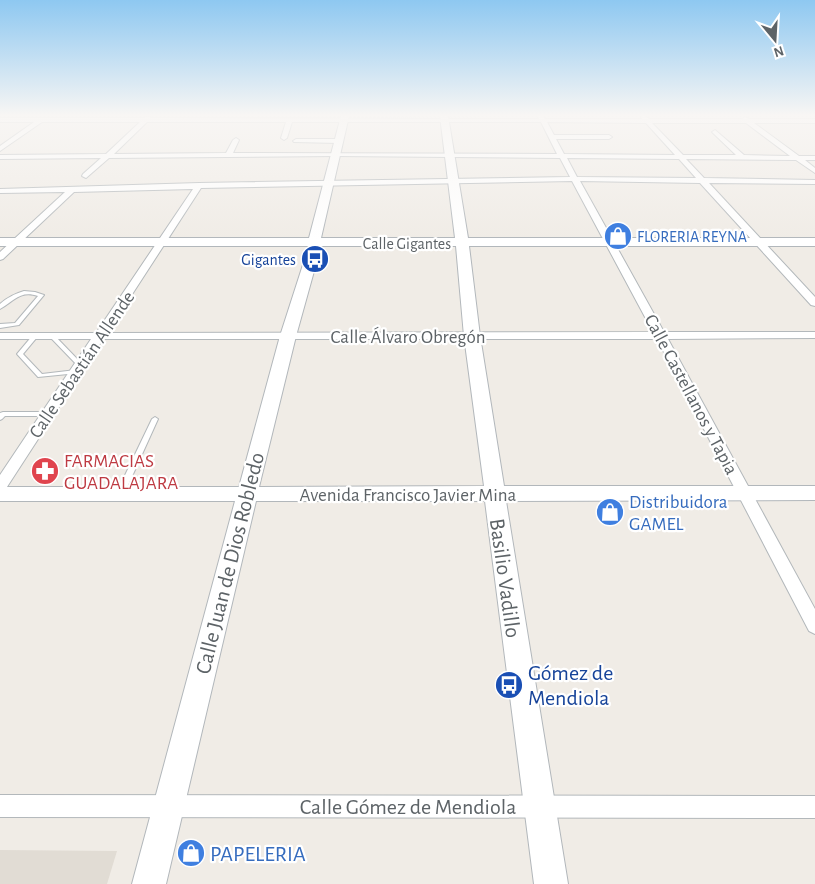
<svg xmlns="http://www.w3.org/2000/svg" width="815" height="884" viewBox="0 0 815 884" font-family="'Alegreya Sans',sans-serif">
	<style>
		.education { fill: #e1dcd4 }
		.lines { fill: none; stroke-linecap: round; stroke-linejoin: round }
		.lane-casing { stroke: #b3b8bb; stroke-width: 2 }
		.street-casing { stroke: #b3b8bb; stroke-width: 2 }
		.secondary-casing { stroke: #b2b7bb; stroke-width: 2 }
		.lane { fill: #fff; fill-rule: evenodd }
		.street { fill: #fff; fill-rule: evenodd }
		.secondary { fill: #fff; fill-rule: evenodd }
		.labels { text-anchor: middle; stroke-width: 4.5; stroke-linejoin: round; paint-order: stroke }
		.far-shop-label { font-size: 16px; fill: #366cbe; stroke: #fff; text-anchor: start }
		.far-street-label { font-size: 16px; fill: #5d6367; stroke: #fff }
		.far-transit-label { font-size: 16px; fill: #164399; stroke: #fff; text-anchor: end }
		.street-label { font-size: 19px; fill: #5d6367; stroke: #fff }
		.health-label { font-size: 19px; fill: #be3a42; stroke: #fff; text-anchor: start }
		.shop-label { font-size: 19px; fill: #366cbe; stroke: #fff; text-anchor: start }
		.near-street-label { font-size: 22px; fill: #5d6367; stroke: #fff }
		.near-transit-label { font-size: 22px; fill: #164399; stroke: #fff; text-anchor: start }
		.near-shop-label { font-size: 22px; fill: #366cbe; stroke: #fff; text-anchor: start }
	</style>
	<rect width="100%" height="100%" fill="#f0ece6"/>
	<path class="education" d="M 0,850 L 117,851 L 107,884 L 0,884 Z"/>
	<g class="lines">
		<defs>
			<path id="lane" d="M 24,291 L 35,292 L 44,295 L 19,325 L 0,328 L 0,324 L 15,323 L 38,296 C 20,290 14,301 0,309 L 0,304 C 7,298 14,294 24,291 Z
				M 35,334 L 38,336 L 23,354 L 42,374 L 76,370 L 79,372 L 78,373 L 38,377 L 17,354 L 33,335 Z
				M 52,334 L 54,335 L 82,364 L 83,365 L 82,366 L 78,366 L 50,337 L 49,336 Z
				M 3,412 L 48,412 L 51,414 L 48,416 L 5,416 L 2,419 L 0,420 L 0,413 Z
				M 155,417 L 158,419 L 124,494 L 123,496 L 117,496 L 116,494 L 152,419 Z"/>
			<path id="street" d="M 148,116 L 151,118 L 539,119 L 537,116 L 543,116 L 545,119 L 642,119 L 640,116 L 646,116 L 649,119 L 742,119 L 745,117 L 749,119 L 815,119 L 815,123 L 754,123 L 799,156 L 815,156 L 815,160 L 805,160 L 815,168 L 815,173 L 796,160 L 686,159 L 704,178 L 815,180 L 815,184 L 709,183 L 815,297 L 815,306 L 811,305 L 700,183 L 580,181 L 664,332 L 815,332 L 815,338 L 668,339 L 815,609 L 815,634 L 809,631 L 657,339 L 103,339 L 5,490 L 0,491 L 0,475 L 91,339 L 0,339 L 0,333 L 96,333 L 193,189 L 74,192 L 3,259 L 0,260 L 0,252 L 65,192 L 0,193 L 0,189 L 199,183 L 570,177 L 560,158 L 336,156 L 109,158 L 86,178 L 82,176 L 83,174 L 101,158 L 0,159 L 0,155 L 106,154 L 140,122 L 42,122 L 0,151 L 0,146 L 34,122 L 0,122 L 0,118 L 144,118 ZM 147,122 L 286,122 L 281,138 L 284,140 L 287,138 L 292,122 L 541,122 L 557,154 L 233,153 L 239,140 L 236,138 L 233,140 L 226,153 L 114,154 ZM 547,122 L 646,123 L 675,155 L 564,154 L 556,139 L 609,139 L 612,137 L 609,135 L 554,135 ZM 652,123 L 746,123 L 790,156 L 744,155 L 715,130 L 712,132 L 713,133 L 736,155 L 683,155 ZM 567,158 L 679,159 L 696,178 L 577,177 ZM 572,181 L 653,332 L 107,333 L 201,188 Z
				M 296,139 L 339,139 L 342,141 L 339,143 L 294,142 L 293,141 Z
				M 0,795 L 815,796 L 815,818 L 0,817 Z"/>
			<path id="secondary" d="M 341,116 L 349,116 L 321,238 L 455,238 L 440,116 L 448,116 L 468,238 L 815,238 L 815,246 L 469,246 L 480,336 L 504,486 L 815,486 L 815,500 L 506,501 L 568,884 L 534,884 L 485,501 L 256,501 L 166,884 L 132,884 L 235,501 L 0,501 L 0,487 L 239,487 L 280,336 L 309,246 L 0,246 L 0,238 L 309,238 ZM 321,246 L 456,246 L 464,336 L 484,486 L 259,487 L 296,336 Z"/>
		</defs>
		<use href="#lane" class="lane-casing"/>
		<use href="#street" class="street-casing"/>
		<use href="#secondary" class="secondary-casing"/>
		<use href="#lane" class="lane"/>
		<use href="#street" class="street"/>
		<use href="#secondary" class="secondary"/>
	</g>
	<linearGradient id="sky" x2="0" y2="1"><stop stop-color="#8ec8f1"/><stop offset="0.48" stop-color="#f8f6f4"/><stop offset="1" stop-color="#f8f6f4" stop-opacity="0"/></linearGradient>
	<rect width="815" height="240" fill="url(#sky)"/>
	<defs>
		<symbol id="shop-disc" viewBox="-11 -11 22 22"><circle r="9.5" fill="#3f7fe0" stroke="#fff"/><path d="M-5-2.5h2.3a2.7 3.5 0 0 1 5.4 0H5L5.5 6h-11ZM-1.5-2.5h3a1.5 2.3 0 0 0-3 0Z" fill="#fff"/></symbol>
		<symbol id="bus-disc" viewBox="-11 -11 22 22"><circle r="9.5" fill="#1a4fb4" stroke="#fff"/><path d="M-5-6H5V4H4V6H2V4H-2V6H-4V4H-5ZM-3.5-4V0h7V-4ZM-3.5 1.2v1.5H-2V1.2ZM2 1.2v1.5H3.5V1.2Z" fill="#fff"/></symbol>
		<symbol id="pharmacy-disc" viewBox="-11 -11 22 22"><circle r="9.5" fill="#e0444e" stroke="#fff"/><path d="M-2-6h4v4h4v4h-4v4h-4v-4h-4v-4h4Z" fill="#fff"/></symbol>
	</defs>
	<g fill-rule="evenodd">
		<use href="#shop-disc" x="602" y="220" width="32" height="32"/>
		<use href="#bus-disc" x="299" y="243" width="32" height="32"/>
		<use href="#pharmacy-disc" x="29" y="455" width="32" height="32"/>
		<use href="#shop-disc" x="594" y="496" width="32" height="32"/>
		<use href="#bus-disc" x="493" y="669" width="32" height="32"/>
		<use href="#shop-disc" x="175" y="837" width="32" height="32"/>
	</g>
	<g class="labels">
		<g class="far-shop-label">
			<text x="637" y="242">FLORERIA REYNA</text>
		</g>
		<g class="far-street-label">
			<text x="407" y="249">Calle Gigantes</text>
		</g>
		<g class="far-transit-label">
			<text x="296" y="265">Gigantes</text>
		</g>
		<g class="street-label">
			<text x="408" y="343">Calle Álvaro Obregón</text>
			<text transform="translate(81 364) rotate(-56)" y="7">Calle Sebastián Allende</text>
			<text transform="translate(692 394) rotate(62)" y="7">Calle Castellanos y Tapia</text>
			<text x="408" y="501">Avenida Francisco Javier Mina</text>
		</g>
		<g class="health-label">
			<text x="64" y="467">FARMACIAS<tspan x="64" dy="22">GUADALAJARA</tspan></text>
		</g>
		<g class="shop-label">
			<text x="629" y="508">Distribuidora<tspan x="629" dy="22">GAMEL</tspan></text>
		</g>
		<g class="near-street-label">
			<text transform="translate(229 563) rotate(-76)" y="8">Calle Juan de Dios Robledo</text>
			<text transform="translate(506 578) rotate(82)" y="8">Basilio Vadillo</text>
			<text x="408" y="814">Calle Gómez de Mendiola</text>
		</g>
		<g class="near-transit-label">
			<text x="528" y="680">Gómez de<tspan x="528" dy="25">Mendiola</tspan></text>
		</g>
		<g class="near-shop-label">
			<text x="210" y="861">PAPELERIA</text>
		</g>
	</g>
	<g transform="translate(775 40) rotate(162)" stroke="#ffffff" stroke-width="4" paint-order="stroke">
	<path d="M0-4L9 19L0 12L-9 19Z" fill="#5d6367"/>
	<text y="-8" font-size="14" font-weight="bold" text-anchor="middle" fill="#5d6367">N</text>
	</g>
</svg>
